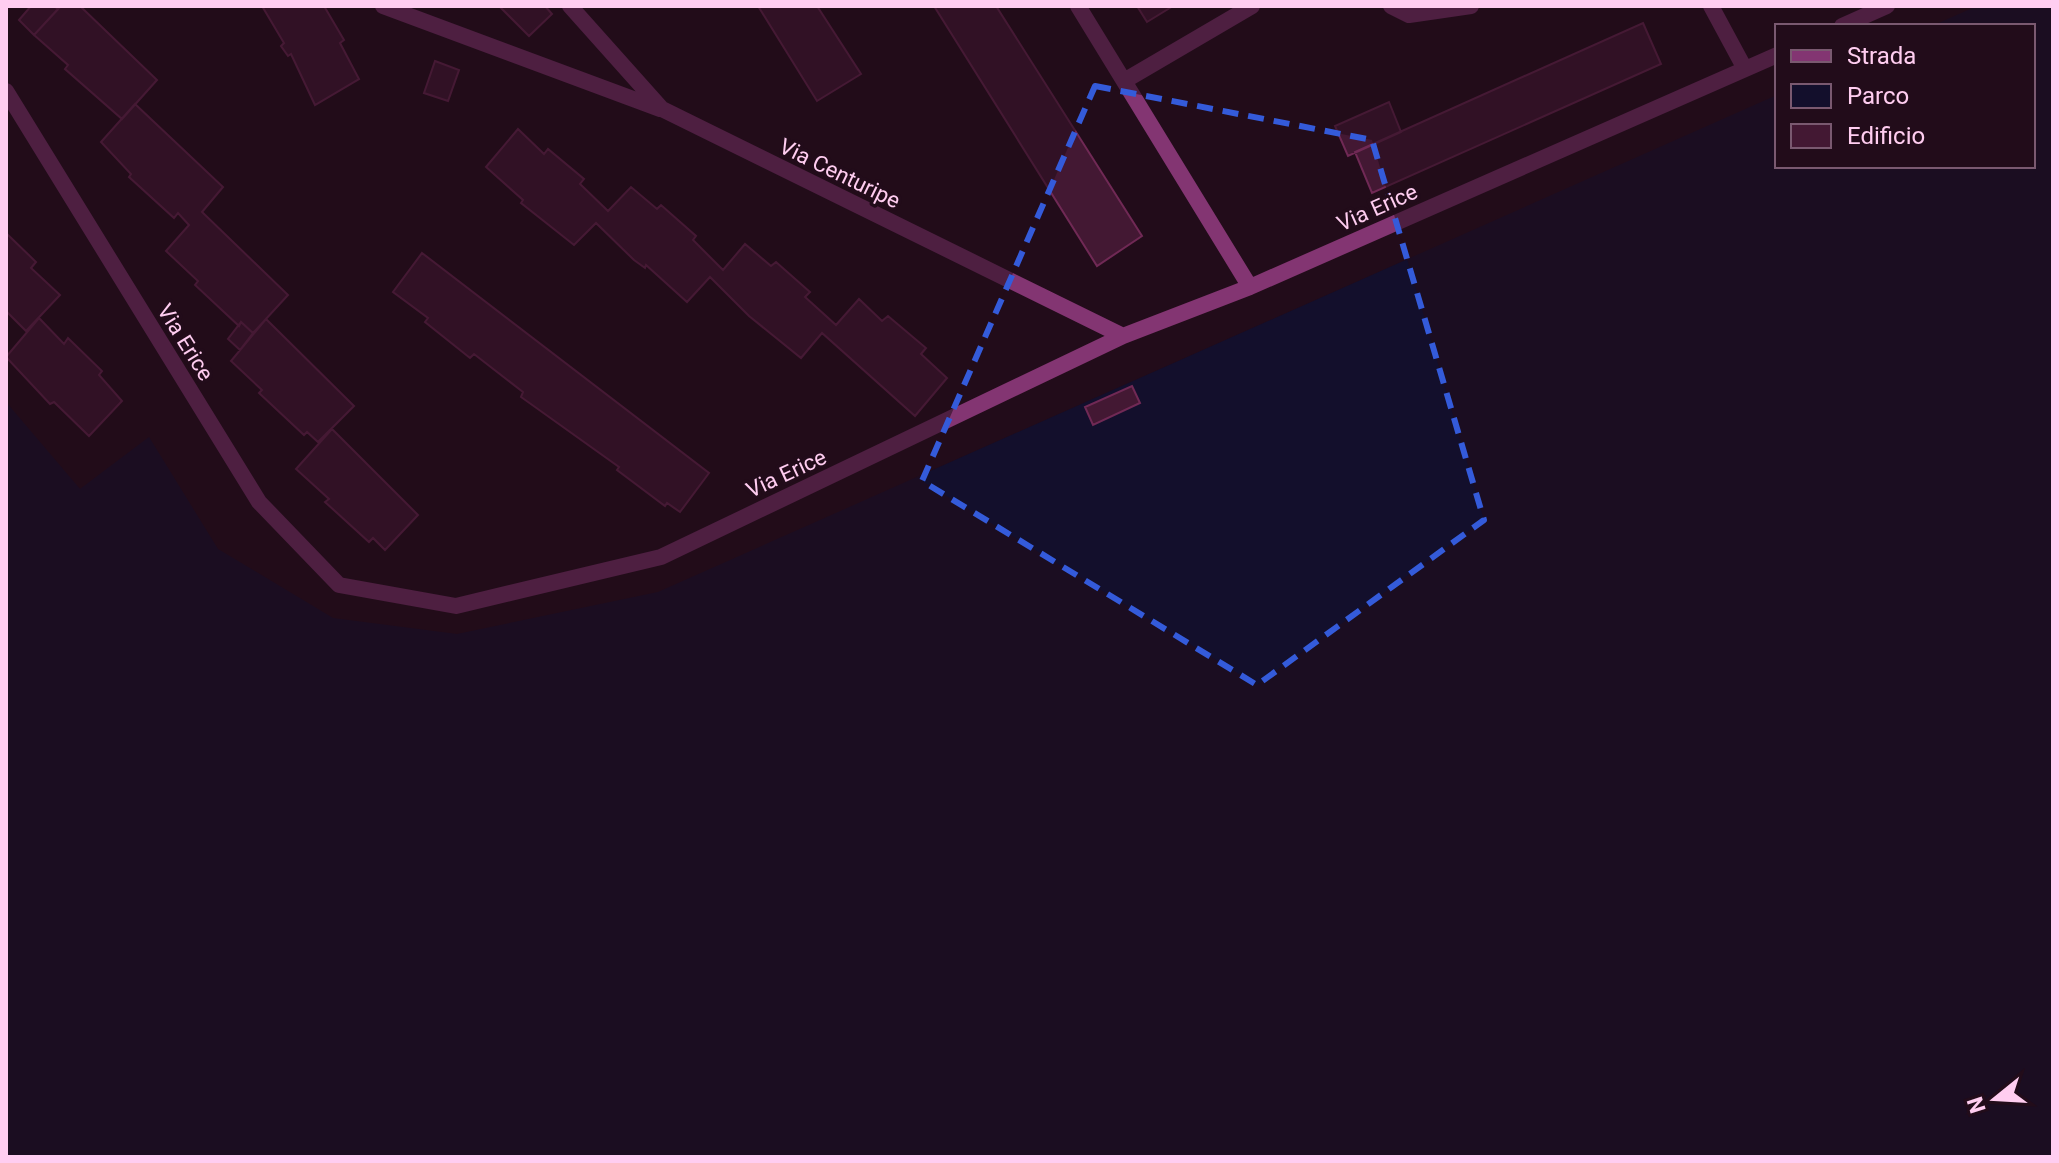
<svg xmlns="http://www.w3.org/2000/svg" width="2059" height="1163" viewBox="0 0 2059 1163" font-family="Roboto,sans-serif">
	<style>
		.green { fill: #130f2c }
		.building { fill: #431833; stroke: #702955; stroke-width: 2 }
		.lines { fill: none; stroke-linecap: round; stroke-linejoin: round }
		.street { stroke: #833572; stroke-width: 16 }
		.marked { fill: none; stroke: #345bda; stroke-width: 6; stroke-dasharray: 16 10; stroke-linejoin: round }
		.labels { text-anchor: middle; stroke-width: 7; stroke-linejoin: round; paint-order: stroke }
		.street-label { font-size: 22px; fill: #ffcdf0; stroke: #220c1a }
	</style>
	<rect width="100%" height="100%" fill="#220c1a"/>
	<path class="green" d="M 1977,6 L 2053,6 L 2053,1157 L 6,1157 L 6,402 L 80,489 L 149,437 L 218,549 L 333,618 L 457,634 L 658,592 L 1777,95 L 1777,166 L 2033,166 L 2033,26 L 1932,26 Z"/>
	<path class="building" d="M 31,6 L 54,6 L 58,9 L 34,35 L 19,20 Z
		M 61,6 L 80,6 L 157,80 L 122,119 L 65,69 L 68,65 L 34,35 Z
		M 262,6 L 324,6 L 344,40 L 340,43 L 359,79 L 315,105 L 291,54 L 288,56 L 281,46 L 284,43 Z
		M 499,6 L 545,6 L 552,14 L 529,36 Z
		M 758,6 L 817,6 L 861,74 L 817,101 Z
		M 934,6 L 996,6 L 1142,236 L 1097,266 Z
		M 1137,6 L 1173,6 L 1147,22 Z
		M 1643,23 L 1661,64 L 1372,193 L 1355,152 Z
		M 435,61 L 459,70 L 448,101 L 424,93 Z
		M 1389,102 L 1401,132 L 1348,156 L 1335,126 Z
		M 135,104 L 223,187 L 202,212 L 288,295 L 253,333 L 241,322 L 239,326 L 195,285 L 198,281 L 166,251 L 189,225 L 178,213 L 174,218 L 129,177 L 131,174 L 101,142 Z
		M 518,129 L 544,154 L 548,149 L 584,179 L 580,184 L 608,211 L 631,187 L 657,209 L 661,205 L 696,236 L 693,240 L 723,270 L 745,244 L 771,266 L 776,262 L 810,292 L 805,297 L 836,325 L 859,299 L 882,321 L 888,316 L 926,348 L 921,354 L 947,378 L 915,416 L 822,333 L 801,358 L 749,316 L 710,277 L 687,302 L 646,265 L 645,268 L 634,260 L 596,223 L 574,245 L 521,203 L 523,200 L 486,167 Z
		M 6,233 L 36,262 L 31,268 L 60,295 L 26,331 L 6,311 Z
		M 422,253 L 709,473 L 680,512 L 667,503 L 665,506 L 617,470 L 619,467 L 521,397 L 523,392 L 474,354 L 470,358 L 425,322 L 428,318 L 393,292 Z
		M 39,318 L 64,344 L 68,338 L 102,371 L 99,375 L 122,401 L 89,436 L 54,402 L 50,404 L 6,357 Z
		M 266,319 L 354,406 L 318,442 L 307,432 L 304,435 L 259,393 L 262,390 L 231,361 Z
		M 241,322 L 253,333 L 240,350 L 228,339 Z
		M 1132,386 L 1140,403 L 1093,425 L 1085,407 Z
		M 332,429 L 418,515 L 385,550 L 373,538 L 369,542 L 325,502 L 329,499 L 296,469 Z"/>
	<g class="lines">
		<path class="street" d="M 383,6 L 660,109
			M 570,6 L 662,109 L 1123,336
			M 1078,6 L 1250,287
			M 1391,6 L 1409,15 L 1471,6
			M 1711,6 L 1745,69
			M 1842,26 L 1887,6
			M 1124,81 L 1252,6
			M 6,91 L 259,502 L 339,585 L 456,606 L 661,557 L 1123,336 L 1250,287 L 1777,55"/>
	</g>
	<path d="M0 0H2059V1163H0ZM 1095,86 L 1372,140 L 1484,520 L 1257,685 L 922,481 Z" fill="#220c1a" fill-opacity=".55" fill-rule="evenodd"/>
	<path class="marked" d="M 1095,86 L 1372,140 L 1484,520 L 1257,685 L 922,481 Z"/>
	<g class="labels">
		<g class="street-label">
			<text transform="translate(840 173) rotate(26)" y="8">Via Centuripe</text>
			<text transform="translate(1377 207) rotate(-24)" y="8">Via Erice</text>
			<text transform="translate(186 342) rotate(58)" y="8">Via Erice</text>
			<text transform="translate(786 473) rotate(-25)" y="8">Via Erice</text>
		</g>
	</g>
	<rect width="2059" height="1163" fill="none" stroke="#ffcdf0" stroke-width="16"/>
	<rect x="1775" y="24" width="260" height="144" fill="#220c1a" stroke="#7a5970" stroke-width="2"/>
	<rect x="1791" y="50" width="40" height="12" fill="#833572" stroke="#7a5970" stroke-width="2"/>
	<text x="1847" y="64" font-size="24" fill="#ffcdf0">Strada</text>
	<rect x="1791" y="84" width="40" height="24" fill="#130f2c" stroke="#7a5970" stroke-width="2"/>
	<text x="1847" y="104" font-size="24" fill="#ffcdf0">Parco</text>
	<rect x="1791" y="124" width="40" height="24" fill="#431833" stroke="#7a5970" stroke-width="2"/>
	<text x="1847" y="144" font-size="24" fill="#ffcdf0">Edificio</text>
	<g transform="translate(1995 1099) rotate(252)" stroke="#220c1a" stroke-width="6" paint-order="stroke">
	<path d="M0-6L14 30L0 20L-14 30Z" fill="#ffcdf0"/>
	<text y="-12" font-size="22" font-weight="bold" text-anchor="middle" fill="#ffcdf0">N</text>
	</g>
</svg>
